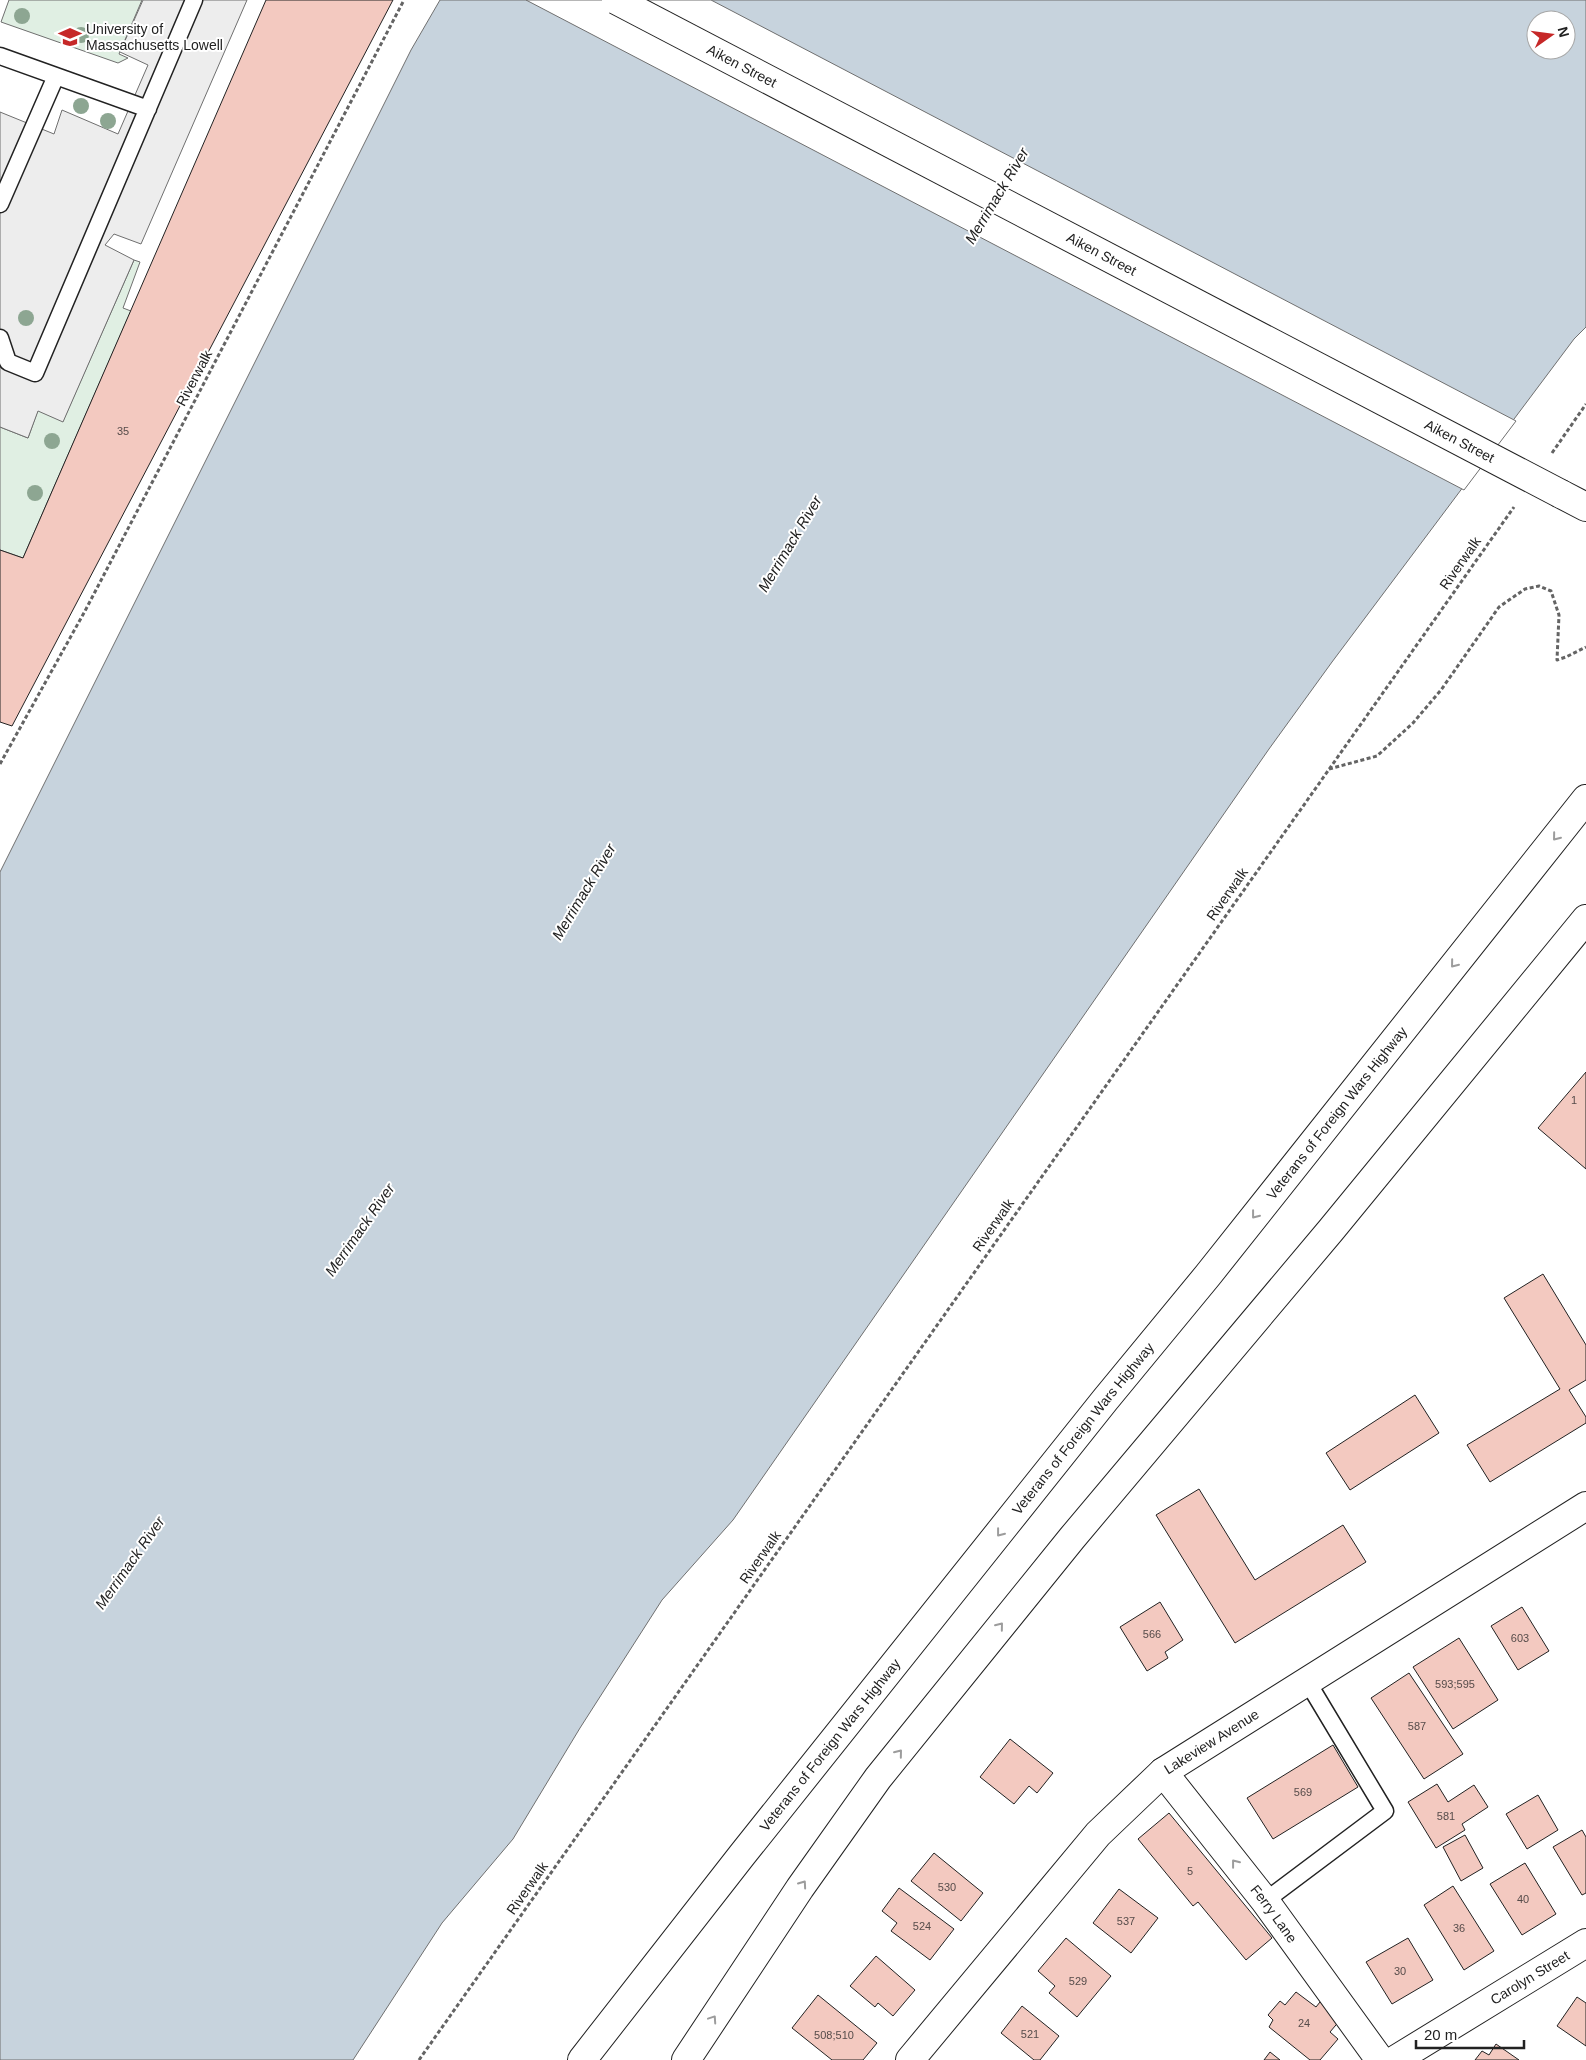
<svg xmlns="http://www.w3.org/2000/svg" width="1586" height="2060" viewBox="0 0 1586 2060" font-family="Helvetica,sans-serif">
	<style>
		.green { fill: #e0efe3; stroke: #6f6f6f }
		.parking { fill: #ededed; stroke: #6f6f6f }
		.water { fill: #c7d3dd; stroke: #6f6f6f; fill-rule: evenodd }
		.pier { fill: #fff; stroke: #6f6f6f }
		.building { fill: #f3c9c0; stroke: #222 }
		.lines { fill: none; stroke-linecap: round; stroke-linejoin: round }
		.service-casing { stroke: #222; stroke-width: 19 }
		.minor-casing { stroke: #222; stroke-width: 30 }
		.secondary-casing { stroke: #222; stroke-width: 30 }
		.primary-casing { stroke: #222; stroke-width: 30 }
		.path { stroke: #646464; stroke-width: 3; stroke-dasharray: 4 2.5; stroke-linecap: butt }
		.service { stroke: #fff; stroke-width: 16 }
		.minor { stroke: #fff; stroke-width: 28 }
		.secondary { stroke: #fff; stroke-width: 28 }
		.primary { stroke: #fff; stroke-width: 28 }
		.secondary-bridge-casing { stroke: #222; stroke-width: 30; stroke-linecap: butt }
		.secondary-bridge { stroke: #fff; stroke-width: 28 }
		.tree { fill: #8da692 }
		.oneway { stroke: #9c9c9c }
		.labels { text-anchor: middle; stroke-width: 4; stroke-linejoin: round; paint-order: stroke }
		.number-label { font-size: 11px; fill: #564c4a }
		.poi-label { font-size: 14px; fill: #222; stroke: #fff; text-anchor: start }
		.street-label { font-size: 14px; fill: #222; stroke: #fff }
		.water-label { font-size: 15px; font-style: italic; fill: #222; stroke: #fff }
	</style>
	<rect width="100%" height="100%" fill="#fff"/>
	<path class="green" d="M 9,0 L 142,0 L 119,54 L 128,58 L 118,63 L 1,22 Z
		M 134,260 L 140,262 L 123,308 L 131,311 L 23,558 L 0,550 L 0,427 L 28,438 L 38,410 L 63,421 Z"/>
	<path class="parking" d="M 143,0 L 247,0 L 141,244 L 114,234 L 105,245 L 134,260 L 63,422 L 38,411 L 28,438 L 0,427 L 0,112 L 54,134 L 62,110 L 118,134 L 148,65 L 120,52 Z"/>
	<path class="water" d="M 440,0 L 1586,0 L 1586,327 L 1574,339 L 1332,662 L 1269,749 L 733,1520 L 662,1600 L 580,1728 L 513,1839 L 442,1923 L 353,2060 L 0,2060 L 0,872 L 411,50 ZM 1536,20 L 1566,20 L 1566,50 L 1536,50 Z"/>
	<path class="pier" d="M 526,0 L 711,0 L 1516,421 L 1464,490 Z"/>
	<path class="building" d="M 266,0 L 393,0 L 12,726 L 0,722 L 0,550 L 23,558 Z
		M 1586,1072 L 1586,1169 L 1538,1128 Z
		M 1543,1274 L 1586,1345 L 1586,1380 L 1569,1390 L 1586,1417 L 1586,1423 L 1490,1482 L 1467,1445 L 1560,1389 L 1504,1298 Z
		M 1415,1395 L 1439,1433 L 1350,1490 L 1326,1453 Z
		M 1199,1489 L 1255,1580 L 1343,1525 L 1366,1562 L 1235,1643 L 1156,1515 Z
		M 1160,1602 L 1183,1640 L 1165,1652 L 1168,1658 L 1147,1671 L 1120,1627 Z
		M 1522,1607 L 1549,1651 L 1518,1670 L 1491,1626 Z
		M 1459,1638 L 1498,1700 L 1453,1729 L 1413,1667 Z
		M 1409,1673 L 1463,1754 L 1424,1779 L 1371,1698 Z
		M 1010,1739 L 1053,1773 L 1037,1793 L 1029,1786 L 1014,1804 L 980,1777 Z
		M 1333,1745 L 1358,1787 L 1273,1839 L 1247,1798 Z
		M 1437,1784 L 1448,1802 L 1474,1785 L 1488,1807 L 1462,1824 L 1465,1830 L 1436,1848 L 1408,1802 Z
		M 1538,1795 L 1558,1830 L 1527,1849 L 1506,1814 Z
		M 1169,1813 L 1272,1938 L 1246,1960 L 1198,1902 L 1193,1906 L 1138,1839 Z
		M 1582,1830 L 1586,1837 L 1586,1893 L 1582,1895 L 1553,1847 Z
		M 1465,1835 L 1483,1868 L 1461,1881 L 1443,1847 Z
		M 934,1853 L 983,1893 L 961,1921 L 911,1881 Z
		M 1525,1863 L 1556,1914 L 1522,1935 L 1490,1884 Z
		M 1453,1886 L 1494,1951 L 1464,1970 L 1424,1905 Z
		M 899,1888 L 954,1929 L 930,1960 L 891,1931 L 897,1923 L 882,1911 Z
		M 1119,1889 L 1158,1918 L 1131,1953 L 1093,1923 Z
		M 1066,1938 L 1111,1976 L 1077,2017 L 1049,1993 L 1055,1986 L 1038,1971 Z
		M 1408,1938 L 1433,1980 L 1392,2004 L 1366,1962 Z
		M 876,1956 L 915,1990 L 893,2016 L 878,2003 L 875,2007 L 850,1986 Z
		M 1296,1992 L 1316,2007 L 1320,2002 L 1341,2019 L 1330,2032 L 1338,2039 L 1320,2060 L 1310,2060 L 1269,2027 L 1273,2020 L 1268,2015 L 1280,2001 L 1285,2005 Z
		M 818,1995 L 877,2043 L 863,2060 L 832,2060 L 792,2028 Z
		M 1577,1997 L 1586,2003 L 1586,2046 L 1557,2026 Z
		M 1022,2006 L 1059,2036 L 1040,2060 L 1034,2060 L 1001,2033 Z
		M 1496,2044 L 1519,2060 L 1475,2060 L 1482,2051 L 1489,2055 Z
		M 1270,2052 L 1280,2060 L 1264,2060 Z"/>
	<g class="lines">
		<defs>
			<path id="service" d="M 0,56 L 148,109
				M 0,204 L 56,76
				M 0,338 L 8,362 L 35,373 L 194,0
				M 1265,1901 L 1385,1811 L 1307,1681"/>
			<g id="minor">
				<path id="s1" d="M 1163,1772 L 1265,1901 L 1380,2060"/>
				<path id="s2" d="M 1395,2060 L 1586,1943"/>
			</g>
			<g id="secondary">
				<path d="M 1561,494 L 1586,507"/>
				<path id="s3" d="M 910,2060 L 1098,1834 L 1163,1772 L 1586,1506"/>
			</g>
			<g id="primary">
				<path id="s4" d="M 582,2060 L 742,1855 L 1105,1400 L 1208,1275 L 1586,799"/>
				<path d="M 686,2060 L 800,1888 L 878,1778 L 1072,1538 L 1331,1230 L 1586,919"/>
			</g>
		</defs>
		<use href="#service" class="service-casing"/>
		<use href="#minor" class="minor-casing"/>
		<use href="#secondary" class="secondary-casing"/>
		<use href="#primary" class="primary-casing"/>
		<path class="path" d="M 1552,453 L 1586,404
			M 0,764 L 85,611 L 404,0
			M 1329,769 L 1377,756 L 1413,723 L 1441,690 L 1499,607 L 1525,589 L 1539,586 L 1551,591 L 1559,615 L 1557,660 L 1566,657 L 1586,647
			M 419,2060 L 1514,507"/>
		<use href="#service" class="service"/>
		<use href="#minor" class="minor"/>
		<use href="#secondary" class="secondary"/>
		<use href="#primary" class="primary"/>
		<defs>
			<g id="secondary-bridge">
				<path id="s5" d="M 616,0 L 1561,494"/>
			</g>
		</defs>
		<use href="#secondary-bridge" class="secondary-bridge-casing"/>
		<use href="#secondary-bridge" class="secondary-bridge"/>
	</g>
	<g class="tree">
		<circle cx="22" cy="16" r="8"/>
		<circle cx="81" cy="35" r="8"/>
		<circle cx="81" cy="106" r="8"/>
		<circle cx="108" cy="121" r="8"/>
		<circle cx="26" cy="318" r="8"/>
		<circle cx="52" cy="441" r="8"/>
		<circle cx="35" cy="493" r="8"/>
	</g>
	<defs><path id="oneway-chevron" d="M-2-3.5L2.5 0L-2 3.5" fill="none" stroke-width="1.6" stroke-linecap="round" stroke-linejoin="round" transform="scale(1.25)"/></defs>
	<g class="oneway">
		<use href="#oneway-chevron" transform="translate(1556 837) rotate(129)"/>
		<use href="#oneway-chevron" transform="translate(1454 964) rotate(129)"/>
		<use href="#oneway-chevron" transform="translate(1255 1215) rotate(128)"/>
		<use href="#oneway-chevron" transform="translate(1000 1533) rotate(128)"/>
		<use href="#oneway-chevron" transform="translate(1000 1626) rotate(-51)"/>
		<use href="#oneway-chevron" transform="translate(899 1753) rotate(-51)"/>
		<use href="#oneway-chevron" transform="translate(1235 1863) rotate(-128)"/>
		<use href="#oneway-chevron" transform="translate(803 1884) rotate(-55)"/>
		<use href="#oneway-chevron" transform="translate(713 2019) rotate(-56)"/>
	</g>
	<defs>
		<symbol id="university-bare" viewBox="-9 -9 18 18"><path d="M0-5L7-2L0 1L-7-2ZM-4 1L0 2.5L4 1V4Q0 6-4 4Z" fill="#c62828" stroke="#fff" stroke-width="2.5" paint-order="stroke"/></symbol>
	</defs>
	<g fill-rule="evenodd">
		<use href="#university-bare" x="54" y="21" width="32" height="32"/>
	</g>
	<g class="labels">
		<g class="number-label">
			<text x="123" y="435">35</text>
			<text x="1574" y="1104">1</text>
			<text x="1152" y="1638">566</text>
			<text x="1520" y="1642">603</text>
			<text x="1455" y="1688">593;595</text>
			<text x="1417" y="1730">587</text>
			<text x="1303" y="1796">569</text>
			<text x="1446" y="1820">581</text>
			<text x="1190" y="1875">5</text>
			<text x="947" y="1891">530</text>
			<text x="1523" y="1903">40</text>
			<text x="1126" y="1925">537</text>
			<text x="922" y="1930">524</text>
			<text x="1459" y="1932">36</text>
			<text x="1400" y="1975">30</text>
			<text x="1078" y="1985">529</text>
			<text x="1304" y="2027">24</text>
			<text x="1030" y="2038">521</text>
			<text x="834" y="2039">508;510</text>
		</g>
		<g class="poi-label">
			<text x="86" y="34">University of<tspan x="86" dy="16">Massachusetts Lowell</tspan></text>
		</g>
		<g class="street-label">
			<text dy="5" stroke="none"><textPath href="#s5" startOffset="142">Aiken Street</textPath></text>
			<text dy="5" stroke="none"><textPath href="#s5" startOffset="548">Aiken Street</textPath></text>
			<text transform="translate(194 378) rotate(-62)" y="5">Riverwalk</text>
			<text dy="5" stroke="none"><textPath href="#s5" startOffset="952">Aiken Street</textPath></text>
			<text transform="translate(1460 563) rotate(-55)" y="5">Riverwalk</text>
			<text transform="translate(1227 894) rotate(-55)" y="5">Riverwalk</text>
			<text dy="5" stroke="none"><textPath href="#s4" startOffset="1211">Veterans of Foreign Wars Highway</textPath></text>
			<text transform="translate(993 1225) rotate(-55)" y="5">Riverwalk</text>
			<text dy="5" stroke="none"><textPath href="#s4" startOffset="806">Veterans of Foreign Wars Highway</textPath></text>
			<text transform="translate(760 1557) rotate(-55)" y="5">Riverwalk</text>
			<text dy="5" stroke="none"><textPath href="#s3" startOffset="441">Lakeview Avenue</textPath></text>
			<text dy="5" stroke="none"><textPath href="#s4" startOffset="401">Veterans of Foreign Wars Highway</textPath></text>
			<text transform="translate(527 1888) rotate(-55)" y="5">Riverwalk</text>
			<text dy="5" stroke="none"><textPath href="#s1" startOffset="180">Ferry Lane</textPath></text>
			<text dy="5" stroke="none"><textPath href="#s2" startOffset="158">Carolyn Street</textPath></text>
		</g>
		<g class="water-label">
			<text transform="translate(997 196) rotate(-59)" y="5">Merrimack River</text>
			<text transform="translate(790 544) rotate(-59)" y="5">Merrimack River</text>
			<text transform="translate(584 892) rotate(-59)" y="5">Merrimack River</text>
			<text transform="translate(360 1230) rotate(-55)" y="5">Merrimack River</text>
			<text transform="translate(130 1563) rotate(-55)" y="5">Merrimack River</text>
		</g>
	</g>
	<g transform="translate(1551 35) rotate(76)"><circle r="24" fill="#ffffff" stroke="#a7a7a7"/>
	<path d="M0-4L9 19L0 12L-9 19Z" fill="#c62828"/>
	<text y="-8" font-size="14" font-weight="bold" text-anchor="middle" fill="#222222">N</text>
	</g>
	<path d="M1416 2040v8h108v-8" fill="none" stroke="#222222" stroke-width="2.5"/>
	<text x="1424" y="2040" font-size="15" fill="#222222" stroke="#ffffff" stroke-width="4" paint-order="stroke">20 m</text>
</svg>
